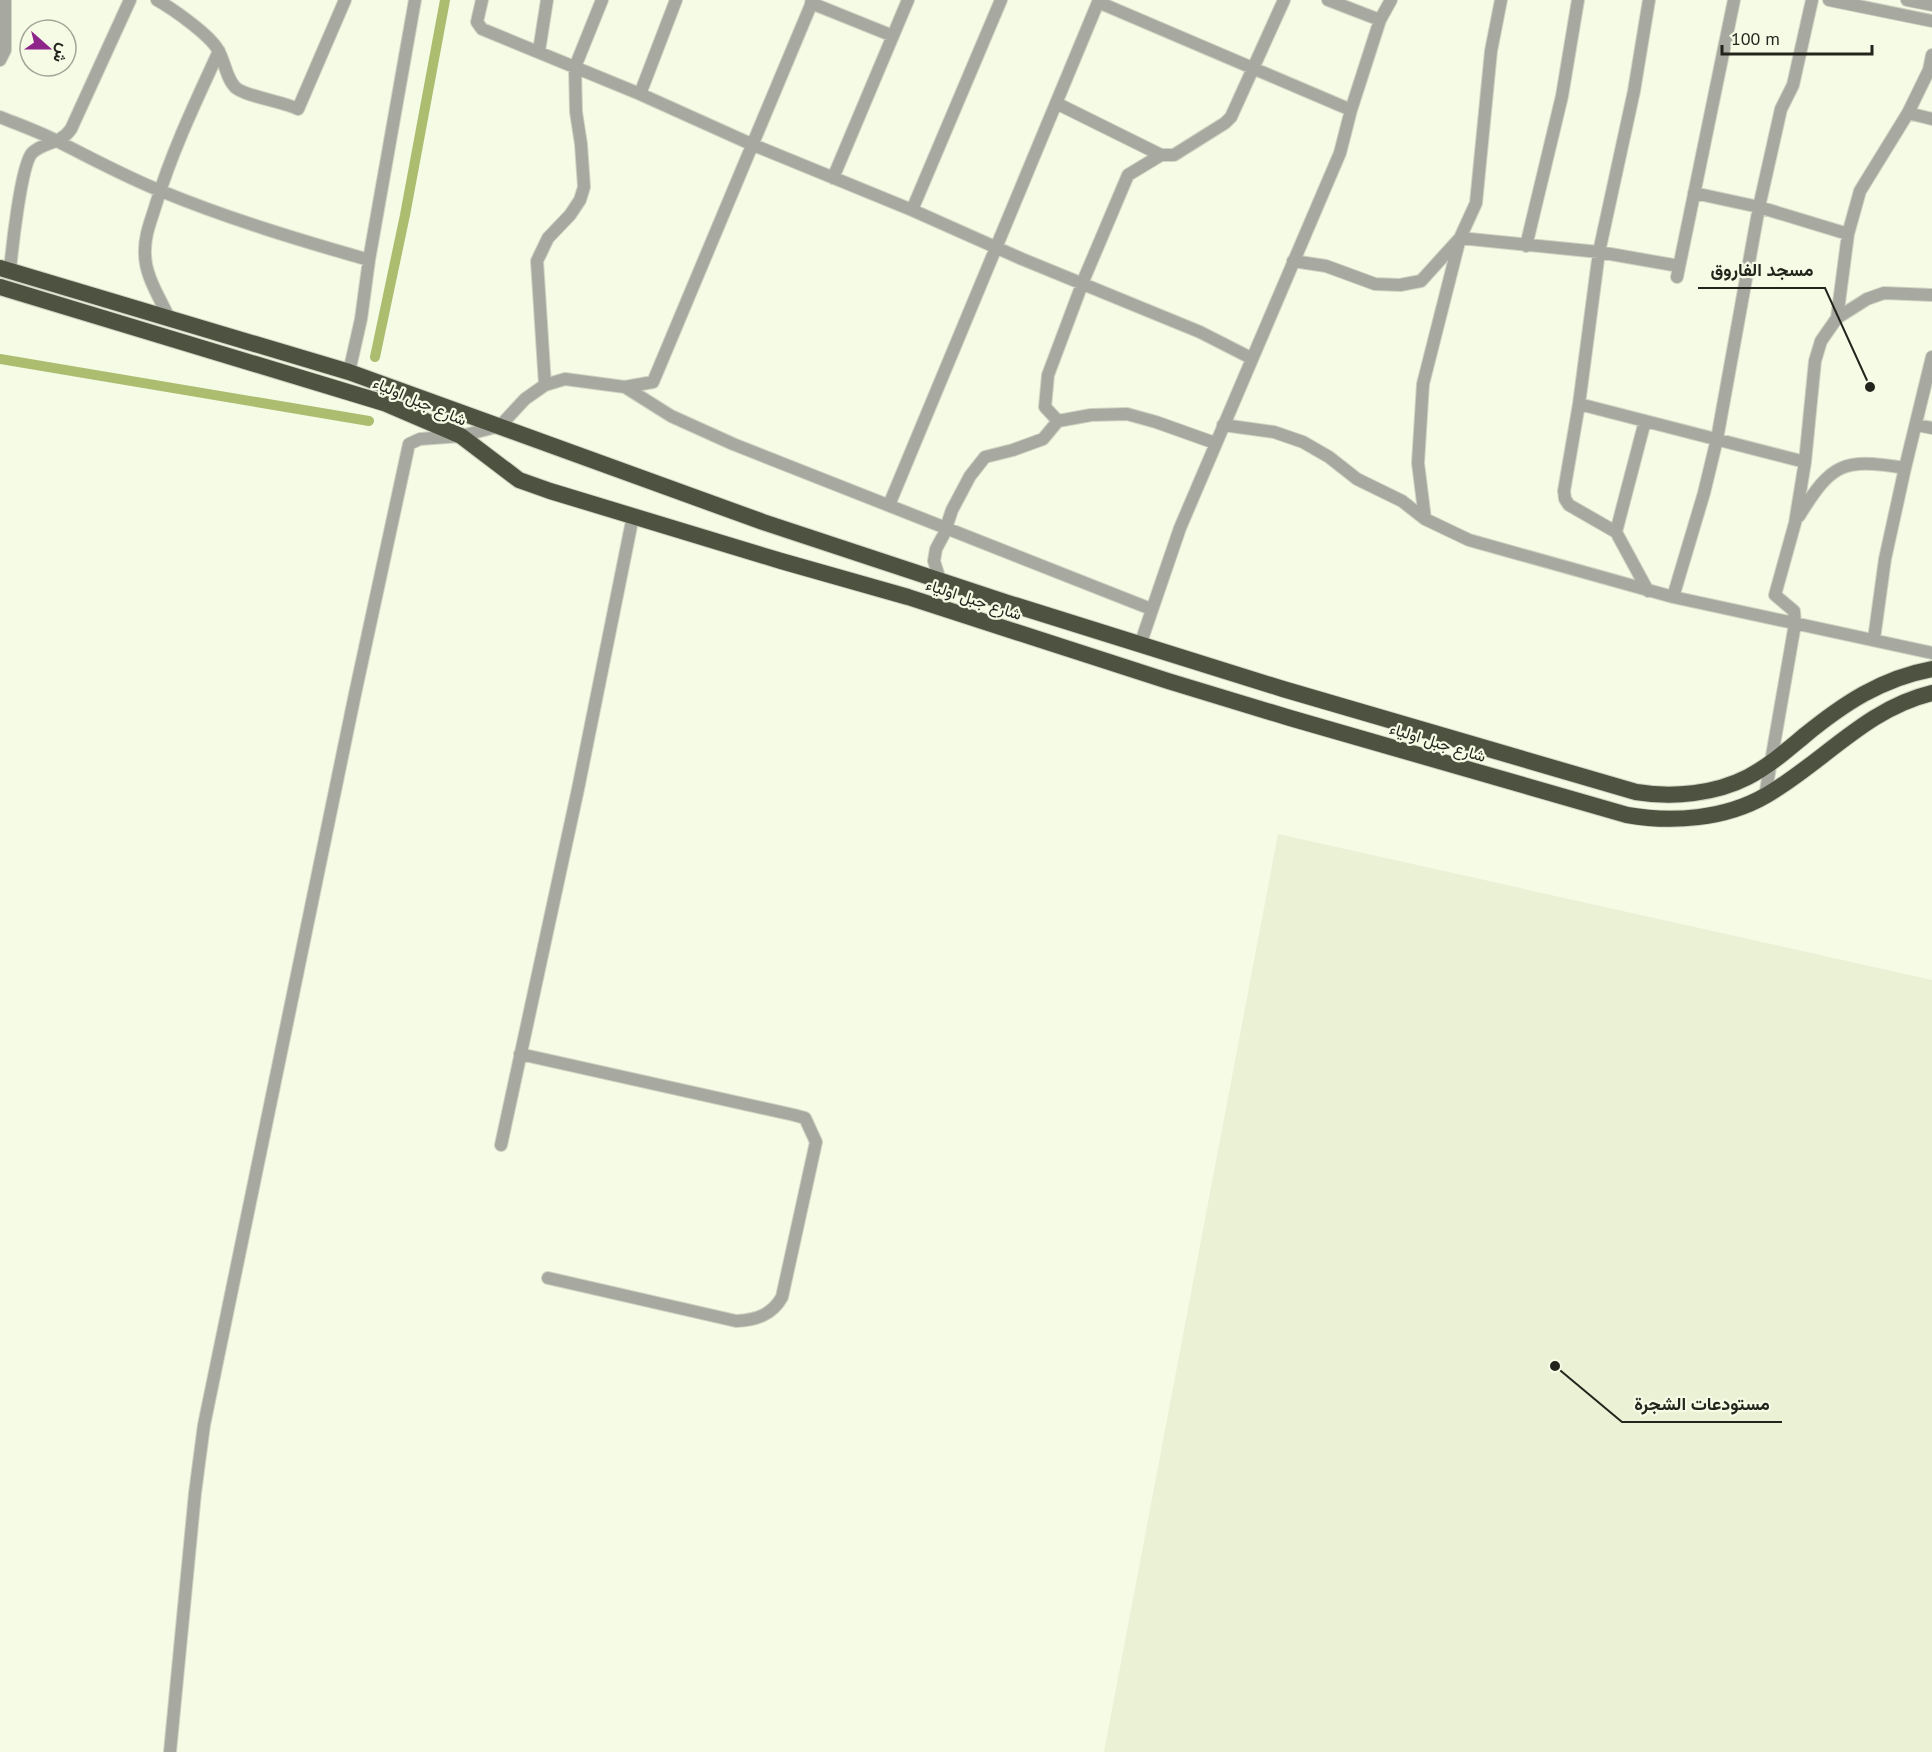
<svg xmlns="http://www.w3.org/2000/svg" width="1932" height="1752" viewBox="0 0 1932 1752" font-family="'PT Sans',Vazirmatn,sans-serif">
	<style>
		.built { fill: #eaf1d5 }
		.lines { fill: none; stroke-linecap: round; stroke-linejoin: round }
		.canal { stroke: #acbd70; stroke-width: 10 }
		.minor-casing { stroke: #d0d4c2; stroke-width: 14 }
		.highway-casing { stroke: #d0d4c2; stroke-width: 18 }
		.minor { stroke: #a7a9a1; stroke-width: 12 }
		.highway { stroke: #4e5241; stroke-width: 16 }
		.labels { text-anchor: middle; stroke-width: 4.5; stroke-linejoin: round; paint-order: stroke }
		.street-label { font-size: 16px; fill: #23251d; stroke: #f6fbe6 }
		.leader { fill: none; stroke: #23251d; stroke-width: 2 }
		.callout-dot { fill: #23251d; stroke: #f6fbe6; stroke-width: 2 }
		.callout-label { font-size: 18px; text-anchor: middle; font-weight: bold; fill: #23251d; stroke: #f6fbe6; stroke-width: 4.5; stroke-linejoin: round; paint-order: stroke }
	</style>
	<rect width="100%" height="100%" fill="#f6fbe6"/>
	<path class="built" d="M 1278,834 L 1932,980 L 1932,1752 L 1104,1752 Z"/>
	<g class="lines">
		<path class="canal" d="M 375,357 L 405,215 L 445,0
			M 0,359 L 369,421"/>
		<defs>
			<path id="minor" d="M 157,0 C 173,9 210,35 218,50 C 225,61 226,79 236,88 C 248,97 281,101 298,109 L 345,0
				M 482,0 L 477,22 L 482,29 L 640,94 L 751,144 L 912,210 L 1022,259 L 1200,332 L 1251,358
				M 1328,0 L 1380,20
				M 1829,0 L 1932,21
				M 1907,0 L 1932,5
				M 1098,2 L 1351,110
				M 811,3 L 893,36
				M 539,51 L 547,0
				M 0,60 L 5,50 L 5,0
				M 640,94 L 676,0
				M 1056,103 L 1161,155 L 1174,155 L 1225,123 L 1231,117 L 1284,0
				M 1908,113 L 1932,119
				M 0,117 C 20,125 40,132 59,142 C 93,159 126,177 161,191 C 229,219 299,240 369,260
				M 833,178 L 908,0
				M 1694,193 L 1759,207 L 1848,234
				M 912,210 L 1001,0
				M 1526,246 L 1562,96 L 1578,0
				M 1293,261 L 1326,266 L 1375,284 L 1400,285 L 1421,281 L 1460,238 L 1599,252 L 1679,266
				M 10,270 C 12,249 21,165 32,153 C 44,141 60,145 71,129 L 130,0
				M 1677,277 L 1734,0
				M 169,318 C 160,298 145,276 145,254 C 144,236 151,221 156,204 C 172,151 196,101 219,51
				M 1837,318 L 1848,234 L 1860,191 L 1908,113 L 1929,70 L 1932,55
				M 349,372 L 361,319 L 369,260 L 415,0
				M 545,385 L 537,261 L 548,238 L 570,215 L 580,200 L 584,187 L 581,144 L 576,112 L 575,67 L 602,0
				M 625,387 L 671,416 L 733,444 L 1151,609
				M 1579,404 L 1805,462
				M 1058,421 L 1045,407 L 1048,375 L 1084,279 L 1128,175 L 1161,155
				M 1645,421 L 1616,532 L 1648,591
				M 1223,425 L 1274,432 L 1303,442 L 1329,457 L 1357,479 L 1402,501 L 1425,519 L 1469,540 L 1673,597 L 1932,653
				M 1917,425 L 1932,428
				M 889,505 L 1099,0
				M 1799,516 C 1832,463 1842,458 1905,468 L 1932,357
				M 1425,519 L 1418,463 L 1423,384 L 1460,238 L 1476,203 L 1491,51 L 1501,0
				M 1616,532 L 1569,505 L 1565,499 L 1564,491 L 1579,404 L 1599,252 L 1634,91 L 1649,0
				M 940,580 L 934,561 L 936,549 L 944,534 L 952,510 L 970,476 L 985,457 L 1013,450 L 1043,439 L 1058,421 L 1091,415 L 1127,414 L 1156,422 L 1215,443
				M 1673,597 L 1704,493 L 1717,439 L 1759,207 L 1781,109 L 1793,85 L 1812,0
				M 1874,639 L 1885,559 L 1905,468
				M 1140,645 L 1180,528 L 1340,153 L 1351,110 L 1380,20 L 1391,0
				M 1765,796 L 1795,624 L 1794,611 L 1775,595 L 1795,523 L 1805,462 L 1815,361 L 1821,341 L 1837,318 L 1867,299 L 1884,293 L 1932,295
				M 520,1054 L 794,1115 L 805,1118 L 816,1142 L 782,1297 C 772,1315 756,1320 736,1321 L 548,1278
				M 501,1145 L 578,789 L 633,516
				M 170,1752 L 195,1493 L 204,1425 L 355,694 L 409,444 L 420,439 L 461,436 L 500,426 L 525,399 L 545,385 L 565,379 L 625,387 L 653,382 L 813,0"/>
			<path id="highway" d="M 0,268 L 349,372 L 763,522 L 1008,603 L 1283,689 L 1636,792 C 1673,798 1715,794 1748,777 C 1769,766 1786,751 1804,736 C 1843,704 1882,678 1932,669
				M 0,287 L 384,403 L 461,436 L 519,480 L 550,491 L 781,561 L 908,597 L 1168,681 L 1290,718 L 1627,815 C 1672,823 1725,819 1765,796 C 1823,763 1865,709 1932,693"/>
		</defs>
		<use href="#minor" class="minor-casing"/>
		<use href="#highway" class="highway-casing"/>
		<use href="#minor" class="minor"/>
		<use href="#highway" class="highway"/>
	</g>
	<g class="labels">
		<g class="street-label">
			<text transform="translate(420 401) rotate(23)" y="6">شارع جبل اولياء</text>
			<text transform="translate(974 599) rotate(18)" y="6">شارع جبل اولياء</text>
			<text transform="translate(1438 742) rotate(17)" y="6">شارع جبل اولياء</text>
		</g>
	</g>
	<path class="leader" d="M1870 387L1825 288H1698M1555 1366L1622 1422H1782"/>
	<g class="callout-dot">
		<circle cx="1870" cy="387" r="6"/>
		<circle cx="1555" cy="1366" r="6"/>
	</g>
	<g class="callout-label">
		<text x="1762" y="276">مسجد الفاروق</text>
		<text x="1702" y="1410">مستودعات الشجرة</text>
	</g>
	<g transform="translate(48 48) rotate(111)"><circle r="28" fill="#f6fbe6" stroke="#a2a596" stroke-width="1.5"/>
	<path d="M0-4.5L10 22L0 15L-10 22Z" fill="#8d258b"/>
	<text y="-9" font-size="16" font-weight="bold" text-anchor="middle" fill="#23251d">ش</text>
	</g>
	<path d="M1722 45v9h150v-9" fill="none" stroke="#23251d" stroke-width="3"/>
	<text x="1731" y="45" font-size="18" fill="#23251d" stroke="#f6fbe6" stroke-width="4.5" paint-order="stroke">100 m</text>
</svg>
